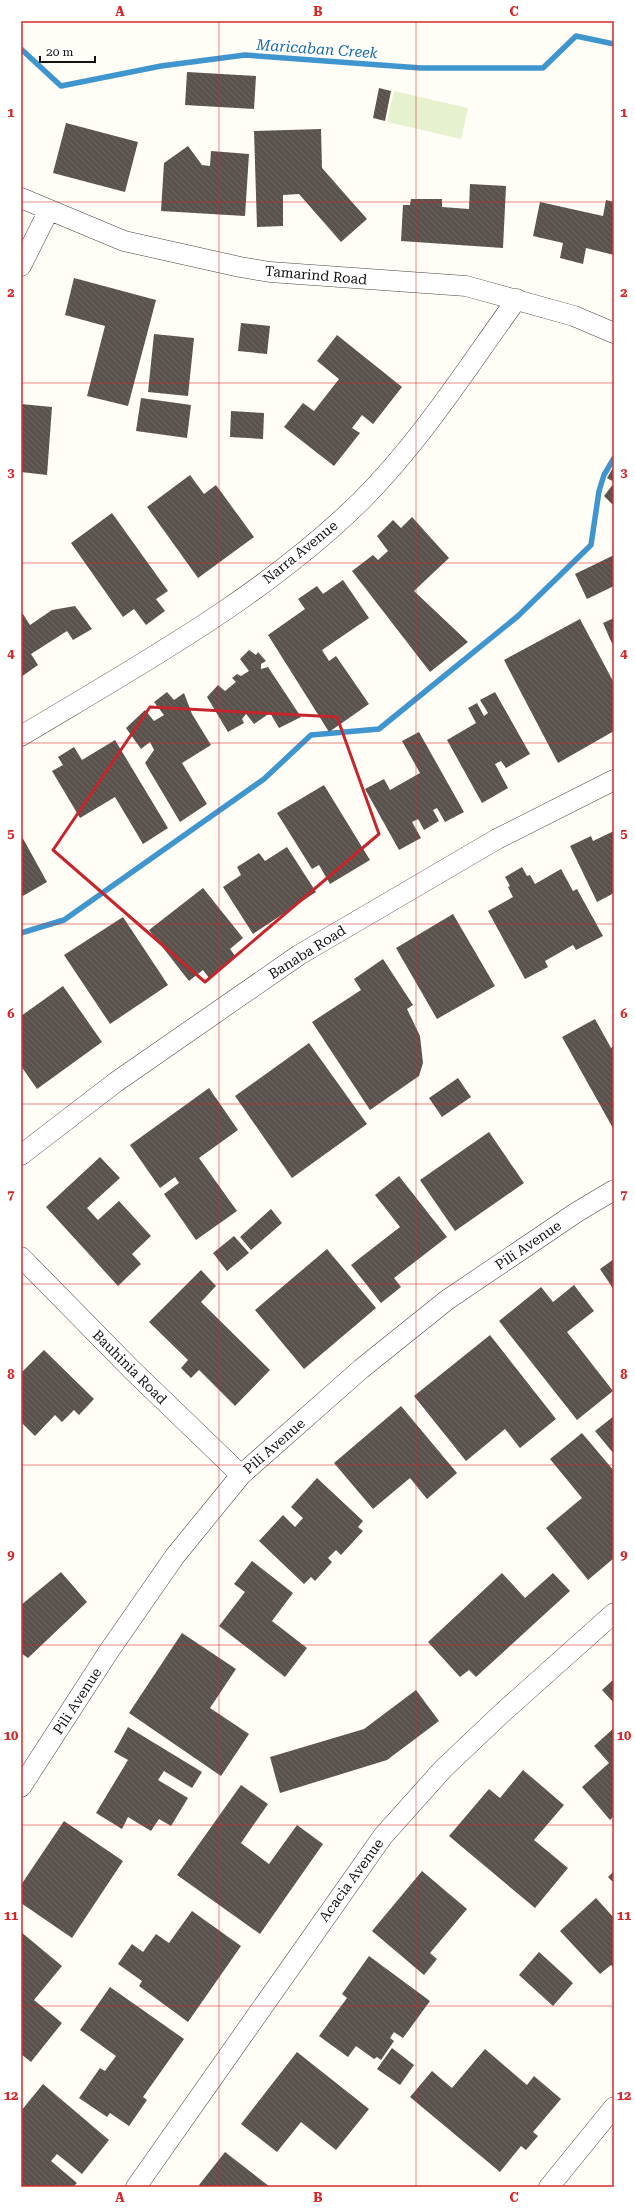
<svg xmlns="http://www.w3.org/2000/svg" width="635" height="2208" viewBox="0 0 635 2208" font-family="'Roboto Serif',serif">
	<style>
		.pitch { fill: #e6f2cf }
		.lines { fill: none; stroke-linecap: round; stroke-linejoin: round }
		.stream { stroke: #3f96cf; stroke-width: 5.5 }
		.building { fill: url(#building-back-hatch) }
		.minor-casing { stroke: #444; stroke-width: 21 }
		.minor { stroke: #fff; stroke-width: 20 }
		.marked { fill: none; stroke: #c4262e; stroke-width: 3; stroke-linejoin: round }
		.grid { fill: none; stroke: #d62828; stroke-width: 1; stroke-opacity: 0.55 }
		.labels { text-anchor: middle; stroke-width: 4; stroke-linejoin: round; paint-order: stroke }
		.street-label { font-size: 14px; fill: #111; stroke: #fff }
		.water-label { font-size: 15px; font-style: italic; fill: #1768a6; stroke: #fff }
		.neatline { fill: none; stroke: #d62828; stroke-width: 1.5 }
		.grid-label { font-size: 13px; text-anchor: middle; font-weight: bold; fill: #d62828 }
	</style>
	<defs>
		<pattern id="building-back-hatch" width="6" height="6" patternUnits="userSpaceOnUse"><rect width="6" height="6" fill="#5a524d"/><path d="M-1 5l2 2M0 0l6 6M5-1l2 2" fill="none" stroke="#6d6662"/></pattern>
	</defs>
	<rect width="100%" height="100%" fill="#fffdf5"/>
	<path class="pitch" d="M 394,91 L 468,108 L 461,139 L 387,122 Z"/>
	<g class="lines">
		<path class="stream" d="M 21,49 L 61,86 L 161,66 L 245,55 L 421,68 L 543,68 L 576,36 L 614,44
			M 21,933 L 64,920 L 264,779 L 311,735 L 379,729 L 518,616 L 591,545 L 599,491 L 604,475 L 614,458"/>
	</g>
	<path class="building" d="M 187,72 L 256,76 L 254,109 L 185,105 Z
		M 379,88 L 391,91 L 385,121 L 373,118 Z
		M 66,123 L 138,142 L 125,192 L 53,173 Z
		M 321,129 L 322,168 L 367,219 L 341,242 L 299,194 L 283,195 L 283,226 L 257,227 L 254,131 Z
		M 188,146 L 202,165 L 210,166 L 211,151 L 249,154 L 245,216 L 161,211 L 164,163 Z
		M 470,184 L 506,186 L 503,248 L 401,241 L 403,205 L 410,205 L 411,199 L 442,199 L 442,207 L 469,209 Z
		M 606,200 L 614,202 L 614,255 L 586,248 L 583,264 L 560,258 L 563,243 L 533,236 L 540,202 L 603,216 Z
		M 74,278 L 156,300 L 128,406 L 87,396 L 105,326 L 65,315 Z
		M 241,323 L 270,326 L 267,354 L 238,351 Z
		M 154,334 L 194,338 L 188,396 L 148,392 Z
		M 337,335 L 402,387 L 373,424 L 362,415 L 352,428 L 360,433 L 334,466 L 284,427 L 303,403 L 314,411 L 339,379 L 317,361 Z
		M 141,398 L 191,405 L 187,438 L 136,431 Z
		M 21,404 L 52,407 L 47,475 L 21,472 Z
		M 231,411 L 264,413 L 263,439 L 230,437 Z
		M 614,466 L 614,482 L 607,478 Z
		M 190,475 L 204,494 L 216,485 L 254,537 L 198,578 L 147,507 Z
		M 614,483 L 614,506 L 604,496 Z
		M 112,513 L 168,591 L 156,599 L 165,611 L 146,625 L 134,609 L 123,617 L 71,543 Z
		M 412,517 L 449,558 L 414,591 L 468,642 L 430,672 L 352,571 L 373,555 L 378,560 L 388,551 L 377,536 L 393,520 L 401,528 Z
		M 614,555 L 614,586 L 587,599 L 575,574 Z
		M 343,580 L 369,618 L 322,650 L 329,661 L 336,656 L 369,704 L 329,732 L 268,635 L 305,609 L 298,599 L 317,586 L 323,594 Z
		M 75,606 L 92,629 L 73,640 L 67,631 L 31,654 L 38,665 L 21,677 L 21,611 L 30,625 L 52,610 Z
		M 614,618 L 614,648 L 603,623 Z
		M 580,619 L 614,683 L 614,731 L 558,763 L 504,660 Z
		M 249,650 L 256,655 L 258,652 L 266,661 L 261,664 L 261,669 L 268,667 L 301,717 L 279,728 L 270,713 L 254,724 L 246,714 L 242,719 L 244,723 L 228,732 L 207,697 L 218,685 L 225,691 L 236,682 L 232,678 L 237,674 L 241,676 L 249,671 L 240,659 Z
		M 167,692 L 174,700 L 184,693 L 192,714 L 211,745 L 182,763 L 207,804 L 180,822 L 145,763 L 154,750 L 150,742 L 141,749 L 126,728 L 145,710 L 154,721 L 164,715 L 154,702 Z
		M 495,692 L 530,754 L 506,768 L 501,761 L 495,764 L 508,788 L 482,803 L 447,740 L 476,723 L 468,708 L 477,703 L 484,716 L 488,713 L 480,700 Z
		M 419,732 L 464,812 L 445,822 L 437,808 L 433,810 L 439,821 L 424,830 L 418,819 L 412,822 L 421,838 L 399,850 L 365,789 L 384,779 L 390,790 L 420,773 L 402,741 Z
		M 115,740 L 168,828 L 143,844 L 115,797 L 80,818 L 52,771 L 63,765 L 58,757 L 74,747 L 82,760 Z
		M 324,785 L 370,860 L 330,884 L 319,865 L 312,869 L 277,813 Z
		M 614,831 L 614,893 L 597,902 L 570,846 L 591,836 L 593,841 Z
		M 21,835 L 47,882 L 21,897 Z
		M 287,847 L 316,892 L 253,934 L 223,887 L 241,875 L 237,867 L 259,853 L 265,861 Z
		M 522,867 L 527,876 L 530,875 L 535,884 L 561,869 L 573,891 L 577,889 L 603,936 L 576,950 L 573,945 L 545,961 L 548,967 L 525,979 L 488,911 L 513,897 L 508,887 L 510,886 L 505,877 Z
		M 203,888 L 243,938 L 230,949 L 236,957 L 209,978 L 203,970 L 189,981 L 149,930 Z
		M 453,914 L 495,986 L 437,1019 L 396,948 Z
		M 123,917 L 168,985 L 110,1024 L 64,955 Z
		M 383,959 L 413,1005 L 407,1009 L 420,1036 L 423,1063 L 419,1076 L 370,1110 L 312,1022 L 361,990 L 354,979 Z
		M 63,986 L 102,1042 L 37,1089 L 21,1066 L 21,1016 Z
		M 595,1019 L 611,1048 L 614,1046 L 614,1130 L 562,1037 Z
		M 309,1043 L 367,1124 L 292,1178 L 235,1096 Z
		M 458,1078 L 471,1097 L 442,1117 L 429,1098 Z
		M 209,1088 L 238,1130 L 199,1158 L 237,1211 L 196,1240 L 164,1194 L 179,1183 L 175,1177 L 160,1188 L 130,1145 Z
		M 489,1132 L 524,1183 L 455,1231 L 420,1180 Z
		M 100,1157 L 120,1178 L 87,1208 L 98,1220 L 119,1201 L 151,1236 L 132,1254 L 141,1264 L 118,1286 L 46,1207 Z
		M 399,1176 L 447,1237 L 394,1278 L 401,1287 L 381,1303 L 351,1265 L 400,1227 L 375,1195 Z
		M 271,1209 L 282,1223 L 251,1250 L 240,1237 Z
		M 234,1236 L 249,1253 L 227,1271 L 213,1253 Z
		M 327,1249 L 376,1308 L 304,1369 L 255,1310 Z
		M 614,1259 L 614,1290 L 600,1269 Z
		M 201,1270 L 216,1286 L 201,1302 L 270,1370 L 235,1406 L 199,1370 L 191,1378 L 181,1368 L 188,1360 L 149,1322 Z
		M 574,1285 L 594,1311 L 567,1332 L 613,1391 L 577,1420 L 499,1321 L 541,1287 L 553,1302 Z
		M 490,1335 L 556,1419 L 520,1448 L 505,1429 L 466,1461 L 414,1396 Z
		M 44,1350 L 94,1399 L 79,1415 L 74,1410 L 62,1422 L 55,1415 L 35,1436 L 21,1422 L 21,1373 Z
		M 401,1406 L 457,1473 L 427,1499 L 410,1478 L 373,1509 L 334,1463 Z
		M 614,1416 L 614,1454 L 595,1431 Z
		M 582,1433 L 614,1471 L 614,1558 L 588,1580 L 546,1528 L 582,1498 L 550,1459 Z
		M 317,1478 L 363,1521 L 358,1527 L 363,1531 L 341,1555 L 336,1550 L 328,1558 L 332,1562 L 315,1581 L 311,1577 L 304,1584 L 259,1541 L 283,1515 L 295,1527 L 303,1518 L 291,1507 Z
		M 252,1561 L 293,1593 L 272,1621 L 307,1648 L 285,1677 L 219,1626 L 245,1592 L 234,1584 Z
		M 61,1572 L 87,1602 L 28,1658 L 21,1653 L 21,1605 Z
		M 502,1573 L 525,1598 L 553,1573 L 570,1591 L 476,1677 L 469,1670 L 460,1677 L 428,1642 Z
		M 182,1633 L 236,1669 L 210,1708 L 249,1734 L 221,1776 L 129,1713 Z
		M 614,1679 L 614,1703 L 602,1690 Z
		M 416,1690 L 439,1721 L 387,1760 L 280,1793 L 270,1757 L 364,1729 Z
		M 128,1727 L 202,1772 L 192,1788 L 164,1771 L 158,1780 L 188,1798 L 171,1826 L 159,1819 L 151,1831 L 128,1817 L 122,1829 L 96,1813 L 128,1760 L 114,1752 Z
		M 614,1728 L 614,1816 L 610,1820 L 582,1787 L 609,1763 L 594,1746 Z
		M 523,1770 L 564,1805 L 534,1840 L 568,1868 L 535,1908 L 449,1836 L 489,1789 L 500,1798 Z
		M 241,1785 L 268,1804 L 241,1843 L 269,1864 L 297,1825 L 323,1844 L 260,1934 L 177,1875 Z
		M 64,1821 L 123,1861 L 72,1938 L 21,1903 L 21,1885 Z
		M 422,1871 L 467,1909 L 430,1953 L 437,1959 L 424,1975 L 372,1931 Z
		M 614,1871 L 614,1883 L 608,1877 Z
		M 596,1898 L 614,1918 L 614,1968 L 611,1965 L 600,1974 L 560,1931 Z
		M 192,1911 L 241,1946 L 188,2022 L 139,1986 L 142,1981 L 118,1964 L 132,1944 L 143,1952 L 156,1934 L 169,1943 Z
		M 21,1932 L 62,1966 L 34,2000 L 62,2023 L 31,2062 L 21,2054 Z
		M 539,1952 L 573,1983 L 553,2006 L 519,1975 Z
		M 369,1956 L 430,2001 L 403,2038 L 394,2032 L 390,2038 L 394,2041 L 381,2060 L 377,2057 L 374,2059 L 356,2046 L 348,2057 L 319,2036 L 347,1998 L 342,1994 Z
		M 110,1987 L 184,2039 L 143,2097 L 147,2100 L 129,2126 L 110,2113 L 107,2117 L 79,2098 L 100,2068 L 105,2071 L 116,2056 L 80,2030 Z
		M 392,2048 L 414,2065 L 400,2085 L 377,2069 Z
		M 485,2049 L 527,2085 L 534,2076 L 561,2099 L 533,2132 L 538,2136 L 526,2150 L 521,2146 L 500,2172 L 410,2097 L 432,2071 L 452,2088 Z
		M 297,2052 L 369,2109 L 336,2150 L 301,2122 L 277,2152 L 241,2124 Z
		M 43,2084 L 109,2140 L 82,2174 L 57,2154 L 51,2161 L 77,2183 L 73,2187 L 21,2187 L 21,2111 Z
		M 225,2152 L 270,2187 L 201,2187 L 199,2185 Z"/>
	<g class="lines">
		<defs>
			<path id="minor" d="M 21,198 L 124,241 L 240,267 L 270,272 L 466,286 L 574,316 L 614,333
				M 21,266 L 49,210
				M 21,736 C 139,665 262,598 361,501 C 421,441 467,368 517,299
				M 21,1155 L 116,1082 L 299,955 L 497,839 L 614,780
				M 21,1257 L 131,1369 L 241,1475
				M 21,1787 L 109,1651 L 175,1556 L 241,1475 L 361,1369 L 447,1300 L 577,1212 L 614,1190
				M 136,2187 L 383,1836 L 443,1769 L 501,1714 L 614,1613
				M 549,2187 L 614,2107"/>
		</defs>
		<use href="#minor" class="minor-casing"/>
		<use href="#minor" class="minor"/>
	</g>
	<path class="marked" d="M 150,707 L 337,717 L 379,834 L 205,982 L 53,850 Z"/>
	<path class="grid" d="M 219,21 L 219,2187M 416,21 L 416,2187M 21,202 L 614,202M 21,383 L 614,383M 21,563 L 614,563M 21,743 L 614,743M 21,924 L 614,924M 21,1104 L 614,1104M 21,1284 L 614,1284M 21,1465 L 614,1465M 21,1645 L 614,1645M 21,1825 L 614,1825M 21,2006 L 614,2006"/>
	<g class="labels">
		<g class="street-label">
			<text transform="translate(316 275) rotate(5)" y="5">Tamarind Road</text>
			<text transform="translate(300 552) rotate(-39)" y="5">Narra Avenue</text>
			<text transform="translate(307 952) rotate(-32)" y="5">Banaba Road</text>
			<text transform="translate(528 1245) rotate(-34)" y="5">Pili Avenue</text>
			<text transform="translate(130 1367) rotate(45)" y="5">Bauhinia Road</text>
			<text transform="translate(274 1446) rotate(-41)" y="5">Pili Avenue</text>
			<text transform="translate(77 1701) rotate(-57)" y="5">Pili Avenue</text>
			<text transform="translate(351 1880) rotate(-54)" y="5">Acacia Avenue</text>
		</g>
		<g class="water-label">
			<text transform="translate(317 49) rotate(4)" y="5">Maricaban Creek</text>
		</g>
	</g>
	<rect width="635" height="2208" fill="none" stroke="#ffffff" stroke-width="44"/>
	<path d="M40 56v6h55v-6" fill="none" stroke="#111111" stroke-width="2"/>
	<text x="46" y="56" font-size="12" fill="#111111" stroke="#ffffff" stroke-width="3" paint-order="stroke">20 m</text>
	<rect x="22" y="22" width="591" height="2164" class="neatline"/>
	<g class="grid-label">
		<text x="120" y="16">A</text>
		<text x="318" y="16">B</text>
		<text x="514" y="16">C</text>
		<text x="11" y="117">1</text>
		<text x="624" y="117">1</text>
		<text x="11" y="297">2</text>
		<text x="624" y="297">2</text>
		<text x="11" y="477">3</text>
		<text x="624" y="477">3</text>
		<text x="11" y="658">4</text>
		<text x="624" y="658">4</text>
		<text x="11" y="838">5</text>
		<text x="624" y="838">5</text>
		<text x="11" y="1018">6</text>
		<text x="624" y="1018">6</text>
		<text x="11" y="1199">7</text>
		<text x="624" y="1199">7</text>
		<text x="11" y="1379">8</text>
		<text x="624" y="1379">8</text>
		<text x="11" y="1559">9</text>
		<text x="624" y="1559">9</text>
		<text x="11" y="1740">10</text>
		<text x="624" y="1740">10</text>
		<text x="11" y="1920">11</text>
		<text x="624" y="1920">11</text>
		<text x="11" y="2100">12</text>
		<text x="624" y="2100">12</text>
		<text x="120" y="2202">A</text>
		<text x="318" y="2202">B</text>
		<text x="514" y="2202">C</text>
	</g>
</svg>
